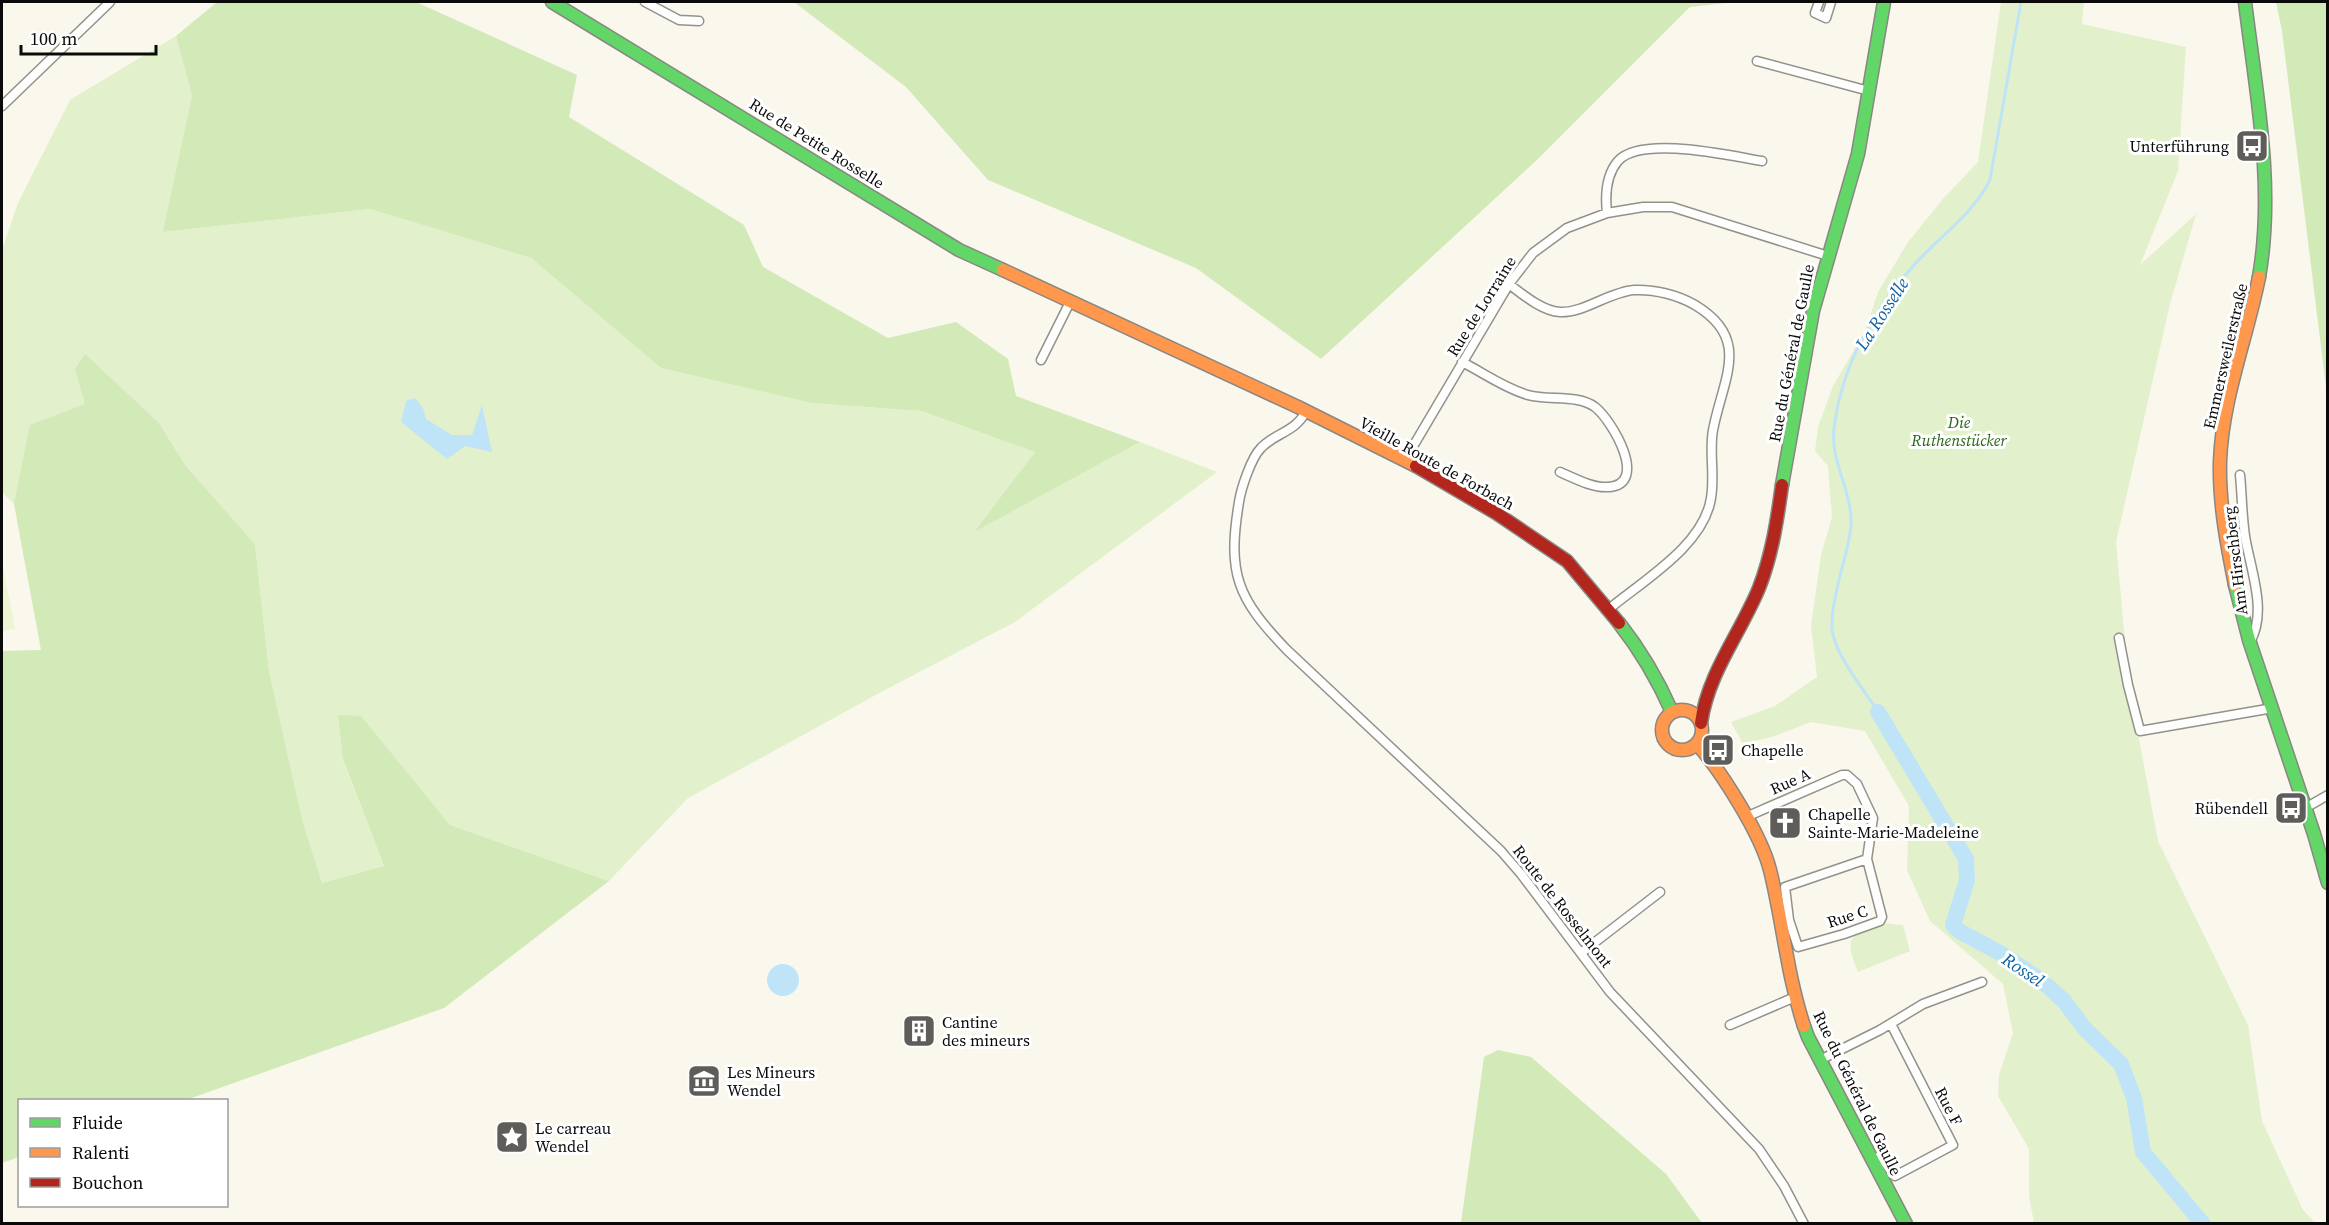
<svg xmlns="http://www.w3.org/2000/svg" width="2329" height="1225" viewBox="0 0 2329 1225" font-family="'Source Serif 4',serif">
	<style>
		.green { fill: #e2f1cb }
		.forest { fill: #d2e9b8 }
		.pitch { fill: #edf5d5 }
		.water { fill: #c0e4f7 }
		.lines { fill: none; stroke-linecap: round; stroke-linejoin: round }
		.stream { stroke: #c0e4f7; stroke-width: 3 }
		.river { stroke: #c0e4f7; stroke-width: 16 }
		.street-casing { stroke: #92918c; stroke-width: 11 }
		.fast-casing { stroke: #898783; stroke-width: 15 }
		.slow-casing { stroke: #898783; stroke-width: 15 }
		.jam-casing { stroke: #898783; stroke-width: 15 }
		.street { stroke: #fefefc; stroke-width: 8 }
		.fast { stroke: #63d668; stroke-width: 12 }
		.slow { stroke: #ff974d; stroke-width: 12 }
		.jam { stroke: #b3261e; stroke-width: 12 }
		.labels { text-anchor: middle; stroke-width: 6; stroke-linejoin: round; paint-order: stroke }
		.street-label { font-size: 16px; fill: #0a0a0a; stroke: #fff }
		.poi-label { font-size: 16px; fill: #0a0a0a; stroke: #fff; text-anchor: start }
		.park-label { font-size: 16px; font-style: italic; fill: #276617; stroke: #fff }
		.water-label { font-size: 18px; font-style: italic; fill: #0b62a5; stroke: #fff }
	</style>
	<rect width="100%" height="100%" fill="#faf7ed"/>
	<path class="green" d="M 2001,2 L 2084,2 L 2082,24 L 2186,47 L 2178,171 L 2140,265 L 2196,214 L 2170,304 L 2116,542 L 2129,685 L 2158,841 L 2248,1025 L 2262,1121 L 2303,1210 L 2315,1223 L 2034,1223 L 2029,1196 L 2029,1149 L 1998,1096 L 1999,1075 L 2013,1033 L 2003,984 L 1930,921 L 1907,870 L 1909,806 L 1865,731 L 1811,722 L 1775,736 L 1743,744 L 1731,722 L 1775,706 L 1817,677 L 1811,626 L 1821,555 L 1832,517 L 1828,466 L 1815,451 L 1818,427 L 1833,386 L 1865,331 L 1878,292 L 1908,242 L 1943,199 L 1978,162 Z
		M 176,36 L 192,96 L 164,232 L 370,209 L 531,258 L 661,368 L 811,403 L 920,411 L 1035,452 L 975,531 L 1140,442 L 1217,472 L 1015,622 L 883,691 L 688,798 L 609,881 L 450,825 L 361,717 L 343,760 L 384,866 L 322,883 L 302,819 L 269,671 L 255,544 L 185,465 L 159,423 L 125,434 L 14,504 L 2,492 L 2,250 L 18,203 L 70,100 Z
		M 1881,923 L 1903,925 L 1910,951 L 1858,972 C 1844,937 1848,936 1881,923 Z"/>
	<path class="forest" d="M 217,2 L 416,2 L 577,75 L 569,117 L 744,225 L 763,267 L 888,338 L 956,322 L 1008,359 L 1016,396 L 1140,442 L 974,532 L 1035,452 L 921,411 L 811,403 L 661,368 L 531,258 L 370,209 L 163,232 L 192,96 L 176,36 Z
		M 794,2 L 1735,2 L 1690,7 L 1539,158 L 1321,359 L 1196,268 L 988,180 L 906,87 Z
		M 2276,2 L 2327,2 L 2327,395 L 2282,31 Z
		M 85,354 L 159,423 L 185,465 L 255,544 L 269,671 L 302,819 L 322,883 L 384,866 L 343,759 L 338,715 L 361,716 L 450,825 L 609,881 L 444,1008 L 186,1100 L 20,1100 L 19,1157 L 2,1163 L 2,651 L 41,650 L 14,504 L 30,425 L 85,404 L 75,369 Z
		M 1498,1050 L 1531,1057 L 1666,1174 L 1702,1223 L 1461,1223 L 1484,1057 Z"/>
	<path class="pitch" d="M 2,562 L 15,629 L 2,631 Z"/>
	<path class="water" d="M 415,398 L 423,408 L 426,419 L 452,435 L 472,435 L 482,405 L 492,452 L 465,446 L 447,459 L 401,422 L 406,401 Z
		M767 980a16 16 0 1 1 32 0a16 16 0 1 1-32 0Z"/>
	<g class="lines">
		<path class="stream" d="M 1878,712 C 1864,689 1835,656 1832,629 C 1831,616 1834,602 1837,589 C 1841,568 1849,547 1851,526 C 1853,492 1830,462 1834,429 C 1841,367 1873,310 1915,264 C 1940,236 1973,214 1990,180 L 2021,2"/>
		<path class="river" d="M 1878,712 L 1966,859 L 1967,880 L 1953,925 L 1959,931 L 2000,953 L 2036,977 L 2051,989 L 2064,1001 L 2085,1029 L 2121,1064 L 2134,1098 L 2143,1152 L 2203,1224"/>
		<defs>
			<path id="street" d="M 645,2 L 679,20 L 699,21
				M 1819,2 L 1815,13 L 1826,18 L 1831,2
				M 1757,61 L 1869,91
				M 2,106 L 110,2
				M 1607,213 C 1605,195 1606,175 1618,161 C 1641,135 1731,156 1762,161
				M 1509,284 C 1522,294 1542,311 1560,312 C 1584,313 1609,292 1634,290 C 1654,289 1678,295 1695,305 C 1752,339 1723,378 1713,430 C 1709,452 1715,475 1711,498 C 1704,545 1644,580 1609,609
				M 1041,360 L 1070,302
				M 1462,362 C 1484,373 1504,388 1528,395 C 1549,401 1577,394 1595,407 C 1612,420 1650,485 1608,487 C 1592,488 1574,478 1560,472
				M 1306,411 C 1296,432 1275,433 1261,448 C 1251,458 1241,489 1239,502 C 1227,574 1237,598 1287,650 L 1501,851 L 1521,874 L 1610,992 L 1759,1149 L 1784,1186 L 1804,1224
				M 1405,460 L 1509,284 L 1533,253 L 1567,228 L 1607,213 L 1643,207 L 1672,207 L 1828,256
				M 2240,475 C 2242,495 2242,516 2245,536 C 2250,568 2268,612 2250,642
				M 2119,638 L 2128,685 L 2140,731 L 2273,708
				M 2307,807 L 2328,795
				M 1746,817 L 1842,775 L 1847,775 L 1857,784 L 1873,818 L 1867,859 L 1785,887 L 1789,920
				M 1786,921 L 1789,920 L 1798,947 L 1844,934 L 1880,921 L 1882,917 L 1867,859
				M 1581,953 L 1660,892
				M 1730,1025 L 1795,997
				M 1820,1060 L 1880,1030 L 1923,1004 L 1982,982
				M 1872,1161 L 1880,1156 L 1895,1176 L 1953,1145 L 1891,1024"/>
			<path id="fast" d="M 552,2 L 959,250 L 1003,270
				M 2245,2 C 2256,93 2275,186 2259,277
				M 1782,485 L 1813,311 L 1858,154 L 1884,2
				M 2235,585 L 2249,640 L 2314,834 L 2328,883
				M 1619,623 C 1641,651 1658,680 1672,712
				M 1804,1026 L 1808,1037 L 1906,1224"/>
			<path id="slow" d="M 1003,270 L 1298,407 L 1416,466
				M 2235,585 C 2227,545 2219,504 2220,462 C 2222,399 2247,338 2259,277
				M1662 730a20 20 0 1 1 40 0a20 20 0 1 1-40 0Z
				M 1697,744 C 1721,771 1761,834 1770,870 C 1783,922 1787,975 1804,1026"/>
			<path id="jam" d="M 1416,466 L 1496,513 L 1567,561 L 1619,623
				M 1701,723 C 1708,673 1740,634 1759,588 C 1772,555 1777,521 1782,485"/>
		</defs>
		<use href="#street" class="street-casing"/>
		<use href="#fast" class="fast-casing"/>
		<use href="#slow" class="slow-casing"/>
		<use href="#jam" class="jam-casing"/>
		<use href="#street" class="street"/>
		<use href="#fast" class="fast"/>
		<use href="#slow" class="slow"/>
		<use href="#jam" class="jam"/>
	</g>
	<defs>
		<symbol id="bus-square" viewBox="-11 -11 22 22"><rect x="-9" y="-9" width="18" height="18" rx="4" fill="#5e5d59" stroke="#fff"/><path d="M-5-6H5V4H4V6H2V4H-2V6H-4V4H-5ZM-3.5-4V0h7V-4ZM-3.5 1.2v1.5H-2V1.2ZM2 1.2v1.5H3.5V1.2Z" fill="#fff"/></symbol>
		<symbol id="church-square" viewBox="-11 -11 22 22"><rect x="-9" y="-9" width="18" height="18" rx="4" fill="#5e5d59" stroke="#fff"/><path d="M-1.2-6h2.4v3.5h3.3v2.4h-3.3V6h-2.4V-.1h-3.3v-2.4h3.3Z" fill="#fff"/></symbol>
		<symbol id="building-square" viewBox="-11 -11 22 22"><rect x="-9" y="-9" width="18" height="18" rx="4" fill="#5e5d59" stroke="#fff"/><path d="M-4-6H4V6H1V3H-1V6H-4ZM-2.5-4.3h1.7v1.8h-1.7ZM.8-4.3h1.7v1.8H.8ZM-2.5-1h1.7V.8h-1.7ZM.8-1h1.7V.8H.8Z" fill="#fff"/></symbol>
		<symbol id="museum-square" viewBox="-11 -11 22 22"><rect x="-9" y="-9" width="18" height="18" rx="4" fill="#5e5d59" stroke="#fff"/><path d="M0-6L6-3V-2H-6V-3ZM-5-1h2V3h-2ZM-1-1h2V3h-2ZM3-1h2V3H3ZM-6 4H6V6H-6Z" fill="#fff"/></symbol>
		<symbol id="sight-square" viewBox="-11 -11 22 22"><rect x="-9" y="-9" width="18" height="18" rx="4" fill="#5e5d59" stroke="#fff"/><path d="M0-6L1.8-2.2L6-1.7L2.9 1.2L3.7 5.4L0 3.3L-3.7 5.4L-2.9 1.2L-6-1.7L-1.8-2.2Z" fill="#fff"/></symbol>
	</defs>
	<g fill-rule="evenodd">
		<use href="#bus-square" x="2233" y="127" width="38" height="38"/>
		<use href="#bus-square" x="1699" y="731" width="38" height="38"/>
		<use href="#bus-square" x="2272" y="789" width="38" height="38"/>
		<use href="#church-square" x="1766" y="804" width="38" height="38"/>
		<use href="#building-square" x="900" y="1012" width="38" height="38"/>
		<use href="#museum-square" x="685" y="1062" width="38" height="38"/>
		<use href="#sight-square" x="493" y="1118" width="38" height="38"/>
	</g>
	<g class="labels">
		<g class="street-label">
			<text transform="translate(817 143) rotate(32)" y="6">Rue de Petite Rosselle</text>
			<text transform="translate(1481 306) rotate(-58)" y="6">Rue de Lorraine</text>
			<text transform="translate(1791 353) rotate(-79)" y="6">Rue du Général de Gaulle</text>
			<text transform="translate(2225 356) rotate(-77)" y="6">Emmersweilerstraße</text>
			<text transform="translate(1437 463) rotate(29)" y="6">Vieille Route de Forbach</text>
			<text transform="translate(2235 561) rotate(-97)" y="6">Am Hirschberg</text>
			<text transform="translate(1790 781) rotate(-24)" y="6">Rue A</text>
			<text transform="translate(1563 906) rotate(52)" y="6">Route de Rosselmont</text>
			<text transform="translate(1847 916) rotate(-18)" y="6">Rue C</text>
			<text transform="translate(1858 1093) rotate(64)" y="6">Rue du Général de Gaulle</text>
			<text transform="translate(1949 1106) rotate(63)" y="6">Rue F</text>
		</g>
		<g class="poi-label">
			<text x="2229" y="152" text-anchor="end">Unterführung</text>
			<text x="1741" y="756">Chapelle</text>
			<text x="2268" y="814" text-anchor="end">Rübendell</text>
			<text x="1808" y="820">Chapelle<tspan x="1808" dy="18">Sainte-Marie-Madeleine</tspan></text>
			<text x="942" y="1028">Cantine<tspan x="942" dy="18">des mineurs</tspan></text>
			<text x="727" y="1078">Les Mineurs<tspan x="727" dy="18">Wendel</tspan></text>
			<text x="535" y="1134">Le carreau<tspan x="535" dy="18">Wendel</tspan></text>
		</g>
		<g class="park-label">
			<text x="1959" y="428">Die<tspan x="1959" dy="18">Ruthenstücker</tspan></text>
		</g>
		<g class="water-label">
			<text transform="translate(1882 314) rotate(-57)" y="6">La Rosselle</text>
			<text transform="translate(2023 970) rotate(34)" y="6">Rossel</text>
		</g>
	</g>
	<rect width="2329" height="1225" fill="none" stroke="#0a0a0a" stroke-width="6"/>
	<rect x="18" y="1099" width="210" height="108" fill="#ffffff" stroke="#9d9d9d" stroke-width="1.5"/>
	<rect x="30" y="1118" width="30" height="9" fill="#63d668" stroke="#9d9d9d" stroke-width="1.5"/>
	<text x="72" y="1129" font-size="18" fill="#0a0a0a">Fluide</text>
	<rect x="30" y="1148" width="30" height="9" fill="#ff974d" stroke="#9d9d9d" stroke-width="1.5"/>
	<text x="72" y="1159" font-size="18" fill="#0a0a0a">Ralenti</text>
	<rect x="30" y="1178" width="30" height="9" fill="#b3261e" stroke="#9d9d9d" stroke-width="1.5"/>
	<text x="72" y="1189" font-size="18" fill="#0a0a0a">Bouchon</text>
	<path d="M21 45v9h135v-9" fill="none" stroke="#0a0a0a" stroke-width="3"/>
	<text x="30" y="45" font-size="18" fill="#0a0a0a" stroke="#ffffff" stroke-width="4.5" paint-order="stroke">100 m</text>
</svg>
